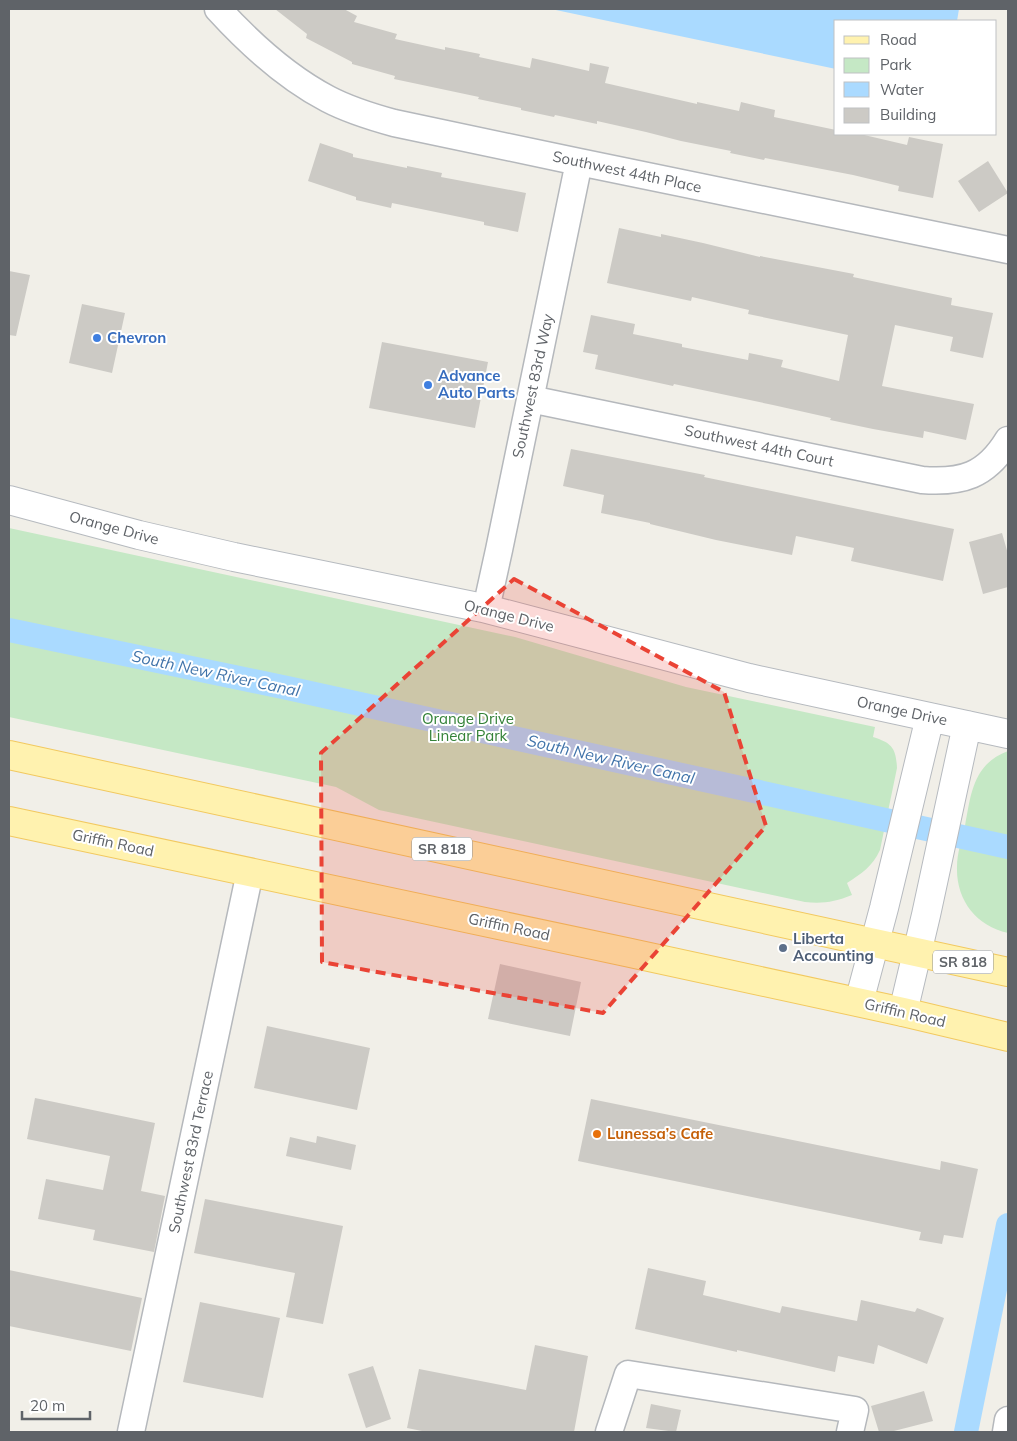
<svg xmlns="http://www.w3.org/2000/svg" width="1017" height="1441" viewBox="0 0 1017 1441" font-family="Mulish,sans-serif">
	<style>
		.green { fill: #c5e8c5 }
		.water { fill: #aadaff }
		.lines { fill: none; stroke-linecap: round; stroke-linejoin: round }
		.canal { stroke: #aadaff; stroke-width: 24 }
		.building { fill: #cccac5 }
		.street-casing { stroke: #b5b8bc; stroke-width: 29 }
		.secondary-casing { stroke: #b6babf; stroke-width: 30 }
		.primary-casing { stroke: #f2c960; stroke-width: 30 }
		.street { stroke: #fff; stroke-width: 26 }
		.secondary { stroke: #fff; stroke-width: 28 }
		.primary { stroke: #fff2af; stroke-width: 28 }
		.marked { fill: #ea4335; fill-opacity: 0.2; stroke: #ea4335; stroke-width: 4; stroke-dasharray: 10 6; stroke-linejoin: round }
		.shop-dot { fill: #3f7fe0; stroke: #fff; stroke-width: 2 }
		.service-dot { fill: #5c6f8a; stroke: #fff; stroke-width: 2 }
		.food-dot { fill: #e8710a; stroke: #fff; stroke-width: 2 }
		.labels { text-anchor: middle; stroke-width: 4; stroke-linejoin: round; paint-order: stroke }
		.shield { fill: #fff; stroke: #8f9295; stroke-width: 1 }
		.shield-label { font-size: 14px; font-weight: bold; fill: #5f6368 }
		.street-label { font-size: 15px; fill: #5f6368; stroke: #fff }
		.shop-label { font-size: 15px; font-weight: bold; fill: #366cbe; stroke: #fff; text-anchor: start }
		.park-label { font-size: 15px; fill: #348238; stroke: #fff }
		.service-label { font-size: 15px; font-weight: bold; fill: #4e5e75; stroke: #fff; text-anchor: start }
		.food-label { font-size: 15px; font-weight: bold; fill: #c56008; stroke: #fff; text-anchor: start }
		.water-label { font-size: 16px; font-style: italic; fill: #4174aa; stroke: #fff }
	</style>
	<rect width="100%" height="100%" fill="#f1efe8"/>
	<path class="green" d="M 9,528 L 515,637 L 686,687 L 875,727 L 873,737 C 892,743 896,748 897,768 L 880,850 C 872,867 862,873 847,883 L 852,895 C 835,902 822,904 805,902 L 379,810 L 336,787 L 9,717 Z
		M 1008,751 L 1008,933 C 976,926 956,900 957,867 C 957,853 962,839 965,826 C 971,794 973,764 1008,751 Z"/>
	<path class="water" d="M 551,9 L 959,9 L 957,21 L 836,21 L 836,69 Z"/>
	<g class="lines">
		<path class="canal" d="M 9,630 L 292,689 L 1008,847
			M 966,1432 L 1008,1225"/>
	</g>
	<path class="building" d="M 275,9 L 344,9 L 357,16 L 354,22 L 397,34 L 395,39 L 445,50 L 445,47 L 480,54 L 479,57 L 530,68 L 532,58 L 589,71 L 590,63 L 609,67 L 605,83 L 697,104 L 697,102 L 739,111 L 741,102 L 775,110 L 774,117 L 836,130 L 836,134 L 860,134 L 907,145 L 909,137 L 943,144 L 933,198 L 898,191 L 899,186 L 853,175 L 765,158 L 764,160 L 730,153 L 731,151 L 681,141 L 646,132 L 597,121 L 597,124 L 555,115 L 554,117 L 521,110 L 521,108 L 478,99 L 479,97 L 394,79 L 395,76 L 352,64 L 352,62 L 306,38 L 307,34 Z
		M 320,143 L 353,154 L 353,157 L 407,168 L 407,166 L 442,173 L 441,177 L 526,193 L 518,232 L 484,225 L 484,222 L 392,203 L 391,208 L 356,200 L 356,197 L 308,181 Z
		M 988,161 L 1008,193 L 979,212 L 958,181 Z
		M 619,228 L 661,237 L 661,234 L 703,243 L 760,257 L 760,256 L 854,274 L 853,277 L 952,298 L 951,305 L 993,313 L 983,358 L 950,351 L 953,337 L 895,325 L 882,386 L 974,404 L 966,440 L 924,431 L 923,438 L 873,429 L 830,420 L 831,418 L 773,405 L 674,384 L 673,386 L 595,369 L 598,355 L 583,352 L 591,315 L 635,324 L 633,334 L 682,344 L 682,347 L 748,360 L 749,353 L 783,360 L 781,367 L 839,381 L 848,335 L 748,314 L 749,310 L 692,297 L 691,301 L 607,283 Z
		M 9,271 L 30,275 L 16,336 L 9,335 Z
		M 82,304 L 125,313 L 112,373 L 69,363 Z
		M 382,342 L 488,362 L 475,428 L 369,408 Z
		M 571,449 L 705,475 L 704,477 L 954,529 L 943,581 L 851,561 L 854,548 L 796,536 L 792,555 L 716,540 L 650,524 L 650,523 L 601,513 L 604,495 L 563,486 Z
		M 1002,533 L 1008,554 L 1008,587 L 983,594 L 969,542 Z
		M 500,964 L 581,982 L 570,1036 L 488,1019 Z
		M 267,1026 L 370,1048 L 357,1110 L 254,1088 Z
		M 35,1098 L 155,1123 L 141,1191 L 165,1196 L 154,1252 L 93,1240 L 95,1230 L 38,1219 L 46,1179 L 103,1190 L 110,1156 L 27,1139 Z
		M 591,1099 L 940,1170 L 941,1161 L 978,1169 L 963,1238 L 944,1235 L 942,1244 L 919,1240 L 921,1232 L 578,1161 Z
		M 317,1136 L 356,1145 L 351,1170 L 286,1156 L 290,1137 L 316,1143 Z
		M 205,1199 L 343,1226 L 323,1324 L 286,1317 L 295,1273 L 194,1253 Z
		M 648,1268 L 706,1281 L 703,1295 L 780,1313 L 782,1306 L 857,1321 L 861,1300 L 915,1312 L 917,1308 L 944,1318 L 927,1364 L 878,1345 L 874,1364 L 838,1356 L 835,1372 L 737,1350 L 737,1352 L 635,1329 Z
		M 9,1270 L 142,1298 L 131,1351 L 9,1326 Z
		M 200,1302 L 280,1318 L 263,1398 L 183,1382 Z
		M 535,1345 L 588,1356 L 574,1432 L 427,1432 L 407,1428 L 419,1369 L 526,1390 Z
		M 373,1366 L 391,1419 L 366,1428 L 348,1374 Z
		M 924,1391 L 933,1421 L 890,1432 L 879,1432 L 871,1406 Z
		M 651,1404 L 681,1410 L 676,1432 L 646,1428 Z"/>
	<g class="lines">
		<defs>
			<path id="street" d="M 218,9 C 250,44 286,77 328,99 C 349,110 372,117 394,123 L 579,162 L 1008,250
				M 530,399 L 922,480 C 962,483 986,476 1008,440
				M 483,608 L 488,600 L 499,550 L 579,162
				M 131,1432 L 250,872
				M 609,1432 L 628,1374 L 855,1410 L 850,1432
				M 1006,1432 L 1008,1420"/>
			<path id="secondary" d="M 9,500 L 139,535 L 234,557 L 483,608 L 749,678 L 1008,734
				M 859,1002 L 884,908 L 930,717
				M 903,1012 L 926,915 L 967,725"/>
			<path id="primary" d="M 9,755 L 1008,972
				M 9,821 L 626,952 L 903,1012 L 1008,1037"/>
		</defs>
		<use href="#street" class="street-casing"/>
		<use href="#secondary" class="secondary-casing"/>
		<use href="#primary" class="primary-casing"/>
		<use href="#street" class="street"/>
		<use href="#secondary" class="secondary"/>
		<use href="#primary" class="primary"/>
	</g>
	<path class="marked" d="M 514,579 L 724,692 L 766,826 L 603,1013 L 322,962 L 321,753 Z"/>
	<g class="shop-dot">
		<circle cx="97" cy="338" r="5"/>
		<circle cx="428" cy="385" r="5"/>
	</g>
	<circle class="service-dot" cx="783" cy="948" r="5"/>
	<circle class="food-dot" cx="597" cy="1134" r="5"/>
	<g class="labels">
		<g class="shield">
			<rect x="412" y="837.5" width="60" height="23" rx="4"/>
			<rect x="933" y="950.5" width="60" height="23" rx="4"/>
		</g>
		<g class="shield-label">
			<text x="442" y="854">SR 818</text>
			<text x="963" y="967">SR 818</text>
		</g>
		<g class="street-label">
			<text transform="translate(627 172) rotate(12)" y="5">Southwest 44th Place</text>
			<text transform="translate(533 386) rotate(-78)" y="5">Southwest 83rd Way</text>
			<text transform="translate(759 446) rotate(12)" y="5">Southwest 44th Court</text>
			<text transform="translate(114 528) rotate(15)" y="5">Orange Drive</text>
			<text transform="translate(509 616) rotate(14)" y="5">Orange Drive</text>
			<text transform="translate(902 711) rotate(12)" y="5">Orange Drive</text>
			<text transform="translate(113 843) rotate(12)" y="5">Griffin Road</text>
			<text transform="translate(509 927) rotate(12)" y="5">Griffin Road</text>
			<text transform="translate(905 1013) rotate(13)" y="5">Griffin Road</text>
			<text transform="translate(191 1152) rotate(-78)" y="5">Southwest 83rd Terrace</text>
		</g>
		<g class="shop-label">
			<text x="107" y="343">Chevron</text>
			<text x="438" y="381">Advance<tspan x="438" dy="17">Auto Parts</tspan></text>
		</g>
		<g class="park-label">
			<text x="468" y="724">Orange Drive<tspan x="468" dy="17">Linear Park</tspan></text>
		</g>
		<g class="service-label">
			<text x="793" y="944">Liberta<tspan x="793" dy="17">Accounting</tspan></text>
		</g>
		<g class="food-label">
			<text x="607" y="1139">Lunessa’s Cafe</text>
		</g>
		<g class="water-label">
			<text transform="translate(216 673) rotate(12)" y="6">South New River Canal</text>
			<text transform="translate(611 759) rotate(13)" y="6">South New River Canal</text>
		</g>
	</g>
	<rect width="1017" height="1441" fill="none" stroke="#5f6368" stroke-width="20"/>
	<rect x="834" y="20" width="162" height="115" fill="#ffffff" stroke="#bfc1c3"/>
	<rect x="844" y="36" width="25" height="8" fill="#fff2af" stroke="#bfc1c3"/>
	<text x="880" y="45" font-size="15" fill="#5f6368">Road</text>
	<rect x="844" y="58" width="25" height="15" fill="#c5e8c5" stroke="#bfc1c3"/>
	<text x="880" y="70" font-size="15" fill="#5f6368">Park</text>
	<rect x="844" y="82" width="25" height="15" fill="#aadaff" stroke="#bfc1c3"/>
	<text x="880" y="95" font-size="15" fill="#5f6368">Water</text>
	<rect x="844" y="108" width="25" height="15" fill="#cccac5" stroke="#bfc1c3"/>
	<text x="880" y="120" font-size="15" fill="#5f6368">Building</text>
	<path d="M22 1411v8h68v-8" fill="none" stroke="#5f6368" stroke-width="2.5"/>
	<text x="30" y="1411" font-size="15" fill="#5f6368" stroke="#ffffff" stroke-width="4" paint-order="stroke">20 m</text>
</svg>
